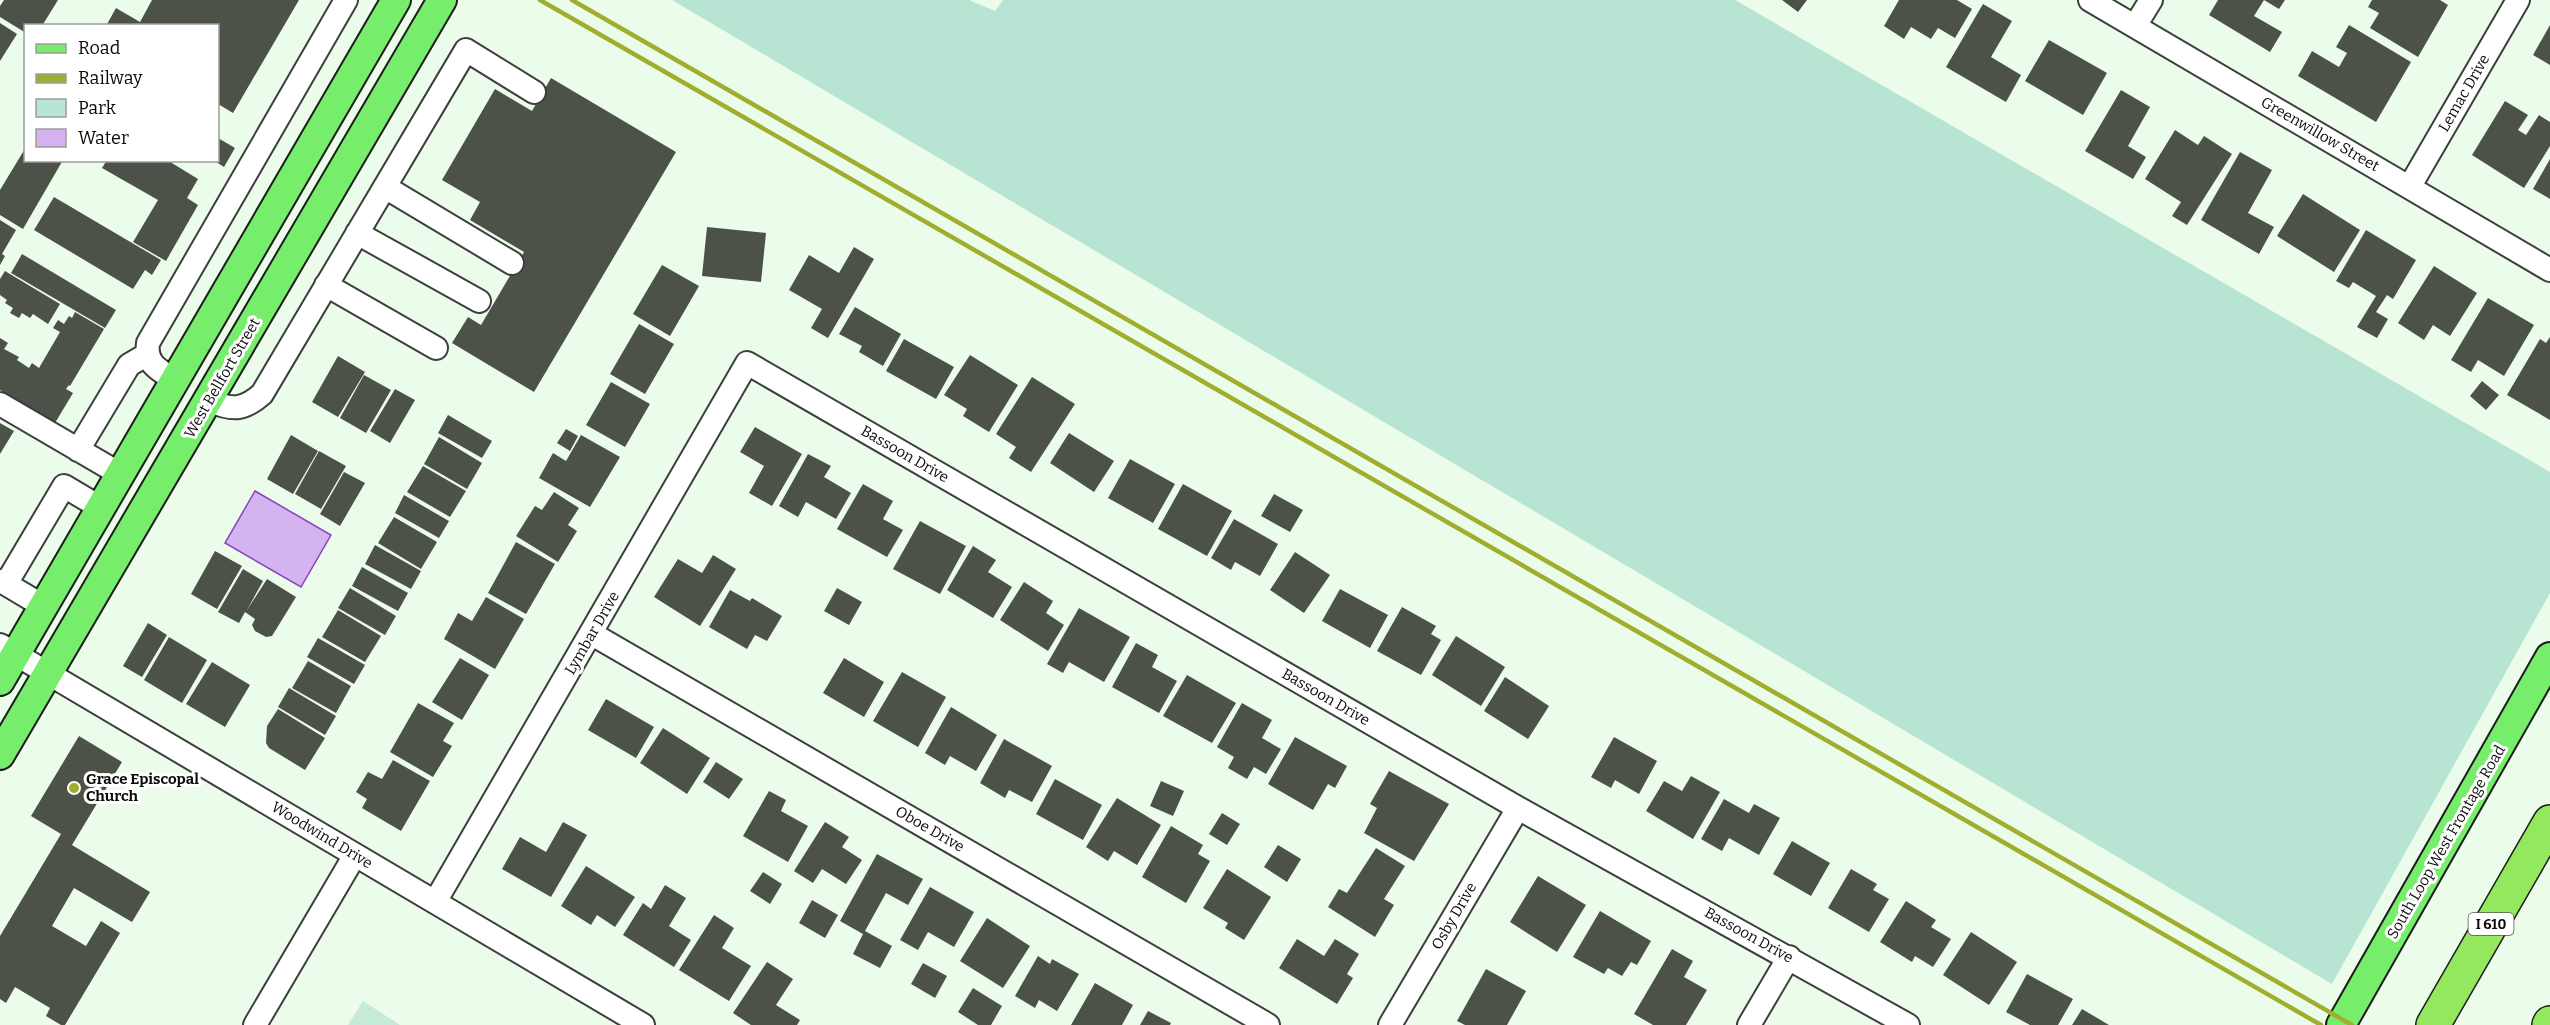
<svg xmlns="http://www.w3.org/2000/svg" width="2550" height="1025" viewBox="0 0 2550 1025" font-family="Bitter,serif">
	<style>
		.green { fill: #b8e4d4 }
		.pitch { fill: #c6e9d8 }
		.water { fill: #d4b3f0; stroke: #8941c1; stroke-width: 1.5 }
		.building { fill: #4d5248 }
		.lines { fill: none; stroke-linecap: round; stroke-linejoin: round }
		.minor-casing { stroke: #3e3e3e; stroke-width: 26 }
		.major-casing { stroke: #1c1c1c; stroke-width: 32 }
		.highway-casing { stroke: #1c1c1c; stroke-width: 36 }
		.minor { stroke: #fff; stroke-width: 22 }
		.major { stroke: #76ed6b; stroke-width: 28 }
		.highway { stroke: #93e85e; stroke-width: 33 }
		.rail { stroke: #a0ae2f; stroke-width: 4.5 }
		.poi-dot { fill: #a0ae2f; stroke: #fff; stroke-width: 2 }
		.labels { text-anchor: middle; stroke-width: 6; stroke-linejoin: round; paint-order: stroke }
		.shield { fill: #fff; stroke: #545454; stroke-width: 1.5 }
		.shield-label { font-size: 14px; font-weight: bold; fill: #0b0b0b }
		.street-label { font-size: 15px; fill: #0b0b0b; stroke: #fff }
		.poi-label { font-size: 15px; font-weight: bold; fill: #0b0b0b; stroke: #fff; text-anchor: start }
	</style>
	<rect width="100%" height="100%" fill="#ebfdea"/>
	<path class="green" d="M 672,0 L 969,0 L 995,11 L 1003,0 L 1735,0 L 2550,472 L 2550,593 L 2332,984 Z"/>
	<path class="pitch" d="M 363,1001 L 400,1025 L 348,1025 Z"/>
	<path class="water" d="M 255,491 L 331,535 L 301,587 L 225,543 Z"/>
	<path class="building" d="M 4,0 L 58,0 L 42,26 L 26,26 L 26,33 L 0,17 L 0,6 Z
		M 152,0 L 299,0 L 233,113 L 218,104 L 218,26 L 106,26 L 116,8 L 140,22 Z
		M 1782,0 L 1807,0 L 1798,12 Z
		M 1899,0 L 1957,0 L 1972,9 L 1955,38 L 1938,28 L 1931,39 L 1911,27 L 1904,39 L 1884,26 Z
		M 2218,0 L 2285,0 L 2279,9 L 2264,0 L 2254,16 L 2282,32 L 2270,52 L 2209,15 Z
		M 2372,0 L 2440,0 L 2448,5 L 2418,57 L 2370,28 L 2379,13 L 2368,7 Z
		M 1983,4 L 2012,21 L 1991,57 L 2021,75 L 2006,102 L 1946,67 Z
		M 0,23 L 17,34 L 0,61 Z
		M 2349,25 L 2411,62 L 2376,122 L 2298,76 L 2312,51 L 2339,67 L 2347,53 L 2336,47 Z
		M 2550,25 L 2550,65 L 2533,55 Z
		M 2049,40 L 2107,73 L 2083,115 L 2025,81 Z
		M 551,78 L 676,152 L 534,392 L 452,343 L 468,317 L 481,325 L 524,252 L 470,220 L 480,202 L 442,180 L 495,89 L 532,111 Z
		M 2121,90 L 2150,107 L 2128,146 L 2146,157 L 2133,179 L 2085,151 Z
		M 2505,101 L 2528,115 L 2518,130 L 2526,135 L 2539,115 L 2550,122 L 2550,146 L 2524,188 L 2472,155 Z
		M 2175,130 L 2198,145 L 2204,136 L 2232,154 L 2187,225 L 2172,216 L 2181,202 L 2145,179 Z
		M 218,138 L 235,148 L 224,167 L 213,160 L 218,160 Z
		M 26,147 L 26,160 L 63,160 L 23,229 L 0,215 L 0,190 Z
		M 2240,152 L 2272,170 L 2248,213 L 2274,227 L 2259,254 L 2201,220 Z
		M 2550,159 L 2550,199 L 2533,189 Z
		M 107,160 L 167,160 L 198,179 L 187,198 L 198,205 L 166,261 L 133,242 L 158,200 L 102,168 Z
		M 2303,194 L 2360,230 L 2334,272 L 2277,236 Z
		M 54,197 L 161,260 L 152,275 L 145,270 L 133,289 L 34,230 Z
		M 0,220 L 16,230 L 2,254 L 5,256 L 0,265 Z
		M 707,227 L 766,233 L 761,282 L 702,276 Z
		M 2366,230 L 2416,260 L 2393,299 L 2387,295 L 2376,312 L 2388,319 L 2377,338 L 2357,327 L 2376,296 L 2353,282 L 2349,288 L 2336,281 Z
		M 854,247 L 874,259 L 828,338 L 811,328 L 822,309 L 789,290 L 809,255 L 839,273 Z
		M 22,254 L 116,310 L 105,328 L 11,273 Z
		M 662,265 L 699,286 L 670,336 L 633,314 Z
		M 2434,266 L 2477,293 L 2450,336 L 2433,325 L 2424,340 L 2398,323 Z
		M 5,271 L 60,304 L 48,324 L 33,314 L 30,318 L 22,313 L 19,318 L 10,313 L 13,308 L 5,303 L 7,300 L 0,295 L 0,279 Z
		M 2488,298 L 2534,325 L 2504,376 L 2478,360 L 2471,372 L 2451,360 Z
		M 855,307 L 901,334 L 883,366 L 859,352 L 862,346 L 839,334 Z
		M 75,312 L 104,329 L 70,386 L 69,385 L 66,389 L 73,393 L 55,423 L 0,390 L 0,338 L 8,343 L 4,349 L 19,357 L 17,360 L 29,368 L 32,363 L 39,368 L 60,332 L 53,328 L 58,320 L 64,324 L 69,316 L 72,318 Z
		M 639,324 L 674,344 L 645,394 L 610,374 Z
		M 2550,337 L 2550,420 L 2507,395 L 2540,339 L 2546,343 Z
		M 904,339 L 954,367 L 936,399 L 886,371 Z
		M 970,355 L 1018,385 L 989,432 L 963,416 L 967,409 L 944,395 Z
		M 338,356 L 365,372 L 338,417 L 312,402 Z
		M 364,375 L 391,390 L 366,433 L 340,418 Z
		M 1032,377 L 1075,404 L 1031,472 L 1009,458 L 1016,447 L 996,434 Z
		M 2482,381 L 2499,395 L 2486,410 L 2470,396 Z
		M 611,382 L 650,404 L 625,447 L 586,425 Z
		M 395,389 L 415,400 L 390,443 L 370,431 Z
		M 448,415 L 492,441 L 482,458 L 438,433 Z
		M 0,423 L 14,431 L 0,454 Z
		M 755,427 L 802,454 L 772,506 L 749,493 L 764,466 L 740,452 Z
		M 566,429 L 578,436 L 570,451 L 557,443 Z
		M 1069,433 L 1114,461 L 1094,492 L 1050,463 Z
		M 291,435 L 318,451 L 293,494 L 267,479 Z
		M 581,435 L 620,457 L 590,507 L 539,478 L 553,453 L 566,461 Z
		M 439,437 L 482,463 L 467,489 L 424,464 Z
		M 319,451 L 346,466 L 321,509 L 295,494 Z
		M 808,454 L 831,466 L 824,477 L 851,493 L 836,519 L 806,502 L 798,517 L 779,506 Z
		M 1130,459 L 1175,484 L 1153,523 L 1108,498 Z
		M 423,466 L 466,491 L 450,517 L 407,492 Z
		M 344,472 L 365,483 L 340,526 L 320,514 Z
		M 863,484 L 893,501 L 883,519 L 903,530 L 887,557 L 837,529 Z
		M 1183,484 L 1232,511 L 1207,556 L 1158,529 Z
		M 554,492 L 579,508 L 568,525 L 577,531 L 558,562 L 516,536 L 535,506 L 542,510 Z
		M 1274,494 L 1303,510 L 1290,532 L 1261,516 Z
		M 404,495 L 449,521 L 439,538 L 395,513 Z
		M 394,517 L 437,542 L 421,569 L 378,543 Z
		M 1234,519 L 1278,544 L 1260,576 L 1235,562 L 1231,570 L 1211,558 Z
		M 920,521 L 966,546 L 940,594 L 893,569 Z
		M 516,542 L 555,564 L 526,614 L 488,593 Z
		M 375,545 L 421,571 L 411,589 L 365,564 Z
		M 973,546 L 996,560 L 988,572 L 1012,587 L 993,618 L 947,590 Z
		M 215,551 L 242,566 L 217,609 L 191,594 Z
		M 1295,552 L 1330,575 L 1304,613 L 1270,590 Z
		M 713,555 L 736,569 L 700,626 L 654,597 L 678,559 L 702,573 Z
		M 362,567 L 408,593 L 398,611 L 352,586 Z
		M 243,569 L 263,581 L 247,610 L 267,579 L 296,597 L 272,636 L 266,637 L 255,631 L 252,625 L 255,619 L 245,612 L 239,623 L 218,612 Z
		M 1024,582 L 1053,601 L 1046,613 L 1064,625 L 1048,651 L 1000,620 Z
		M 350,588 L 396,616 L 385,635 L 338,608 Z
		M 837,588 L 862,602 L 849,625 L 824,611 Z
		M 1340,589 L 1388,615 L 1370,648 L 1322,621 Z
		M 730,590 L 750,601 L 752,598 L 782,616 L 767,641 L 755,635 L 747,649 L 709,627 Z
		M 486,597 L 524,619 L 495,669 L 444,639 L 458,613 L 472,621 Z
		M 1402,607 L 1436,626 L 1431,634 L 1441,640 L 1421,675 L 1377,651 Z
		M 1079,608 L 1130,637 L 1104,682 L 1069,662 L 1063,673 L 1047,664 Z
		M 338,610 L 381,636 L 365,662 L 322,637 Z
		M 148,623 L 167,635 L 142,677 L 123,666 Z
		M 1456,636 L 1505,667 L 1481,706 L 1432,675 Z
		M 169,637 L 207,660 L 182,703 L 144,680 Z
		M 318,638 L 365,665 L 354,684 L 307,657 Z
		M 1136,643 L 1158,655 L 1152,667 L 1177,681 L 1159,713 L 1112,687 Z
		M 460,658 L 489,675 L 462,720 L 432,702 Z
		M 844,658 L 884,682 L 864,717 L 823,693 Z
		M 308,661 L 351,686 L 336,713 L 292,688 Z
		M 212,662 L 250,685 L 225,727 L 186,704 Z
		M 902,672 L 946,697 L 918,747 L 873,721 Z
		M 1187,675 L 1236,703 L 1212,743 L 1163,716 Z
		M 1505,677 L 1549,706 L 1528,739 L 1484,711 Z
		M 289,688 L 336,716 L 325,735 L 278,707 Z
		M 606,699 L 654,727 L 636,758 L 588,730 Z
		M 418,703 L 454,723 L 443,741 L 452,746 L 433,777 L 390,752 Z
		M 1242,703 L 1272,720 L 1262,738 L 1281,749 L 1266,774 L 1254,767 L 1247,779 L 1228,768 L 1234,757 L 1217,747 Z
		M 951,707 L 997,735 L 976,771 L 950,756 L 945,765 L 925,753 Z
		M 278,709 L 325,738 L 305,770 L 269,748 L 266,743 L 267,726 Z
		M 663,728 L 710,758 L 687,794 L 640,763 Z
		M 79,736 L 122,762 L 72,845 L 150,892 L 132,922 L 74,888 L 52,926 L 86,946 L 101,921 L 120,933 L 65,1025 L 61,1025 L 46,1016 L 50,1008 L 15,987 L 6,1003 L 0,999 L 0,936 L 61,834 L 31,816 Z
		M 1295,737 L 1347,766 L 1335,788 L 1328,784 L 1313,810 L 1268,784 Z
		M 1614,737 L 1657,761 L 1639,794 L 1615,780 L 1611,788 L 1591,777 Z
		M 1004,739 L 1052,766 L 1032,802 L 1009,790 L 1005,798 L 980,783 Z
		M 393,760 L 430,781 L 401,831 L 362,808 L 367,799 L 356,792 L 368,772 L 382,779 Z
		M 716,762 L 743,779 L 729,799 L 703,782 Z
		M 1389,771 L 1449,804 L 1414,861 L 1364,833 L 1377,808 L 1370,804 Z
		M 1691,776 L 1720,792 L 1693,839 L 1646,811 L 1664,781 L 1682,791 Z
		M 1055,779 L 1102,805 L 1083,840 L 1036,814 Z
		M 1161,781 L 1184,791 L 1173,816 L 1150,806 Z
		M 769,791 L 786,800 L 781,811 L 808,826 L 788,862 L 743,836 Z
		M 1117,798 L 1161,825 L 1137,865 L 1114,851 L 1108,861 L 1086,847 Z
		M 1724,799 L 1749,813 L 1754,804 L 1780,818 L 1759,855 L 1729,838 L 1722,851 L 1701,839 Z
		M 1222,813 L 1240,824 L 1227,845 L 1209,834 Z
		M 563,822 L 587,835 L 551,897 L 502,869 L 520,837 L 546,852 Z
		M 825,822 L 849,837 L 842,847 L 862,860 L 846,884 L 822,869 L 813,883 L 794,871 Z
		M 1171,826 L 1203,845 L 1198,854 L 1210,861 L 1186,903 L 1142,877 Z
		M 1792,841 L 1830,863 L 1811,896 L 1773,874 Z
		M 1278,845 L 1301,859 L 1287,882 L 1264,867 Z
		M 1376,848 L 1405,866 L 1384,899 L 1394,905 L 1375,937 L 1328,907 L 1339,889 L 1347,893 Z
		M 877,854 L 923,879 L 908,905 L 886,893 L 865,931 L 892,946 L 880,968 L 853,954 L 863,934 L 840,921 Z
		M 586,866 L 635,897 L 615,927 L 597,915 L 591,925 L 561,906 Z
		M 1227,869 L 1271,897 L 1244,940 L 1225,928 L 1228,923 L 1203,908 Z
		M 1851,869 L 1877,884 L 1873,890 L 1889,899 L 1869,932 L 1828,908 Z
		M 763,872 L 782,884 L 770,904 L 750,891 Z
		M 1538,876 L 1586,905 L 1557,952 L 1510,922 Z
		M 665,885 L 686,898 L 669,926 L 691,940 L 674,967 L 623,935 L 643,903 L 651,909 Z
		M 930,887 L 974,912 L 954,947 L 928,932 L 918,950 L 900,940 Z
		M 812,900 L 838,915 L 825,938 L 799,923 Z
		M 1906,901 L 1936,920 L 1931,927 L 1951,939 L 1933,967 L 1915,956 L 1912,962 L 1880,942 Z
		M 1600,911 L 1651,941 L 1637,965 L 1631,962 L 1622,976 L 1608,968 L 1604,974 L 1573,957 Z
		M 714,915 L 734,928 L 722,948 L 751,966 L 729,1001 L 679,970 Z
		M 987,918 L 1030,946 L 1003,988 L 960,961 Z
		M 1971,932 L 2017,962 L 1989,1005 L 1943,975 Z
		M 1297,939 L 1324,956 L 1335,939 L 1359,954 L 1347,974 L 1353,978 L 1337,1004 L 1279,968 Z
		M 1672,949 L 1693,961 L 1684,977 L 1707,990 L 1686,1025 L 1653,1025 L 1634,1014 Z
		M 1038,956 L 1050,964 L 1052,959 L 1079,974 L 1057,1011 L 1039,1000 L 1035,1008 L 1015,996 Z
		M 767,962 L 793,979 L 776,1005 L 800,1020 L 797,1025 L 751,1025 L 733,1013 Z
		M 923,963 L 947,976 L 935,998 L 911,984 Z
		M 1486,969 L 1526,991 L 1507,1025 L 1465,1025 L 1457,1021 Z
		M 2027,974 L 2073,999 L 2058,1025 L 2030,1025 L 2006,1012 Z
		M 1095,983 L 1133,1005 L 1122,1025 L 1071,1025 Z
		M 973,988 L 1002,1006 L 991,1025 L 978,1025 L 958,1012 Z
		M 2082,1009 L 2109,1025 L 2072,1025 Z
		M 1148,1011 L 1171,1023 L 1170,1025 L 1140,1025 Z"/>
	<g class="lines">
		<defs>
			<path id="minor" d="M 2090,0 L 2550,270
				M 2135,26 L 2151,0
				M 2410,186 L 2518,0
				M 385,187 L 512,263
				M 357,233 L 479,301
				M 326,285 L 436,348
				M 175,380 C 159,370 145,364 148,343 L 346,0
				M 209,401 C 232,410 243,411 262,394 L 466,50 L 534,92
				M 0,404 L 120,474
				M 78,450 L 129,365 L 146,355
				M 0,581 L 6,584 L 64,486 L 101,508
				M 6,584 L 43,606
				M 592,634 L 1268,1025
				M 0,645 L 643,1025
				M 435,902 L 747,363 L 1518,808 L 1908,1025
				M 255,1025 L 355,855
				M 1390,1025 L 1518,808
				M 1749,1025 L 1789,957"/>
			<path id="major" d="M 0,681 L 396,0
				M 0,755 L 442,0
				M 2341,1025 L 2550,657"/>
			<path id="highway" d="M 2433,1025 L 2550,822
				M 2549,1025 L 2550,1023"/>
		</defs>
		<use href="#minor" class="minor-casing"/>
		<use href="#major" class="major-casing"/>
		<use href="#highway" class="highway-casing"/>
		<use href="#minor" class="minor"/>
		<use href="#major" class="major"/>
		<use href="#highway" class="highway"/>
		<path class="rail" d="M 540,0 L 2321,1025
			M 572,0 L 2352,1025"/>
	</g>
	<circle class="poi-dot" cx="74" cy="788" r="6"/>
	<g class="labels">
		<rect class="shield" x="2468.5" y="913" width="45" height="22" rx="4.5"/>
		<g class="shield-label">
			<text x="2491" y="929">I 610</text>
		</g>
		<g class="street-label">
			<text transform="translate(2464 93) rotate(-60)" y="5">Lemac Drive</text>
			<text transform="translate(2320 134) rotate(30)" y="5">Greenwillow Street</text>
			<text transform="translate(222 378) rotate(-60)" y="5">West Bellfort Street</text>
			<text transform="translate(905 454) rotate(30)" y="5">Bassoon Drive</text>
			<text transform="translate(592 633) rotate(-60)" y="5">Lymbar Drive</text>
			<text transform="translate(1326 697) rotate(30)" y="5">Bassoon Drive</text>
			<text transform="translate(930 829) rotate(30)" y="5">Oboe Drive</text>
			<text transform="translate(322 835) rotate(31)" y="5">Woodwind Drive</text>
			<text transform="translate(2446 842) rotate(-60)" y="5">South Loop West Frontage Road</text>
			<text transform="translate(1454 916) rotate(-60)" y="5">Osby Drive</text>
			<text transform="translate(1749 935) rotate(29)" y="5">Bassoon Drive</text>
		</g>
		<g class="poi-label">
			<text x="86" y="784">Grace Episcopal<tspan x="86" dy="17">Church</tspan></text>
		</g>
	</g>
	<rect x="24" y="24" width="195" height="138" fill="#ffffff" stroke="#9d9d9d" stroke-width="1.5"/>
	<rect x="36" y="44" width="30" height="9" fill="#76ed6b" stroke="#9d9d9d" stroke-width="1.5"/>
	<text x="78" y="54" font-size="18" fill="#0b0b0b">Road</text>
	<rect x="36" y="74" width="30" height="9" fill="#a0ae2f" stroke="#9d9d9d" stroke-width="1.5"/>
	<text x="78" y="84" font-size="18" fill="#0b0b0b">Railway</text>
	<rect x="36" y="99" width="30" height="18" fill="#b8e4d4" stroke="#9d9d9d" stroke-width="1.5"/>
	<text x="78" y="114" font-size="18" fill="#0b0b0b">Park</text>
	<rect x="36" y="129" width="30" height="18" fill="#d4b3f0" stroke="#9d9d9d" stroke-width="1.5"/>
	<text x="78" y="144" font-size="18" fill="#0b0b0b">Water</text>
</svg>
